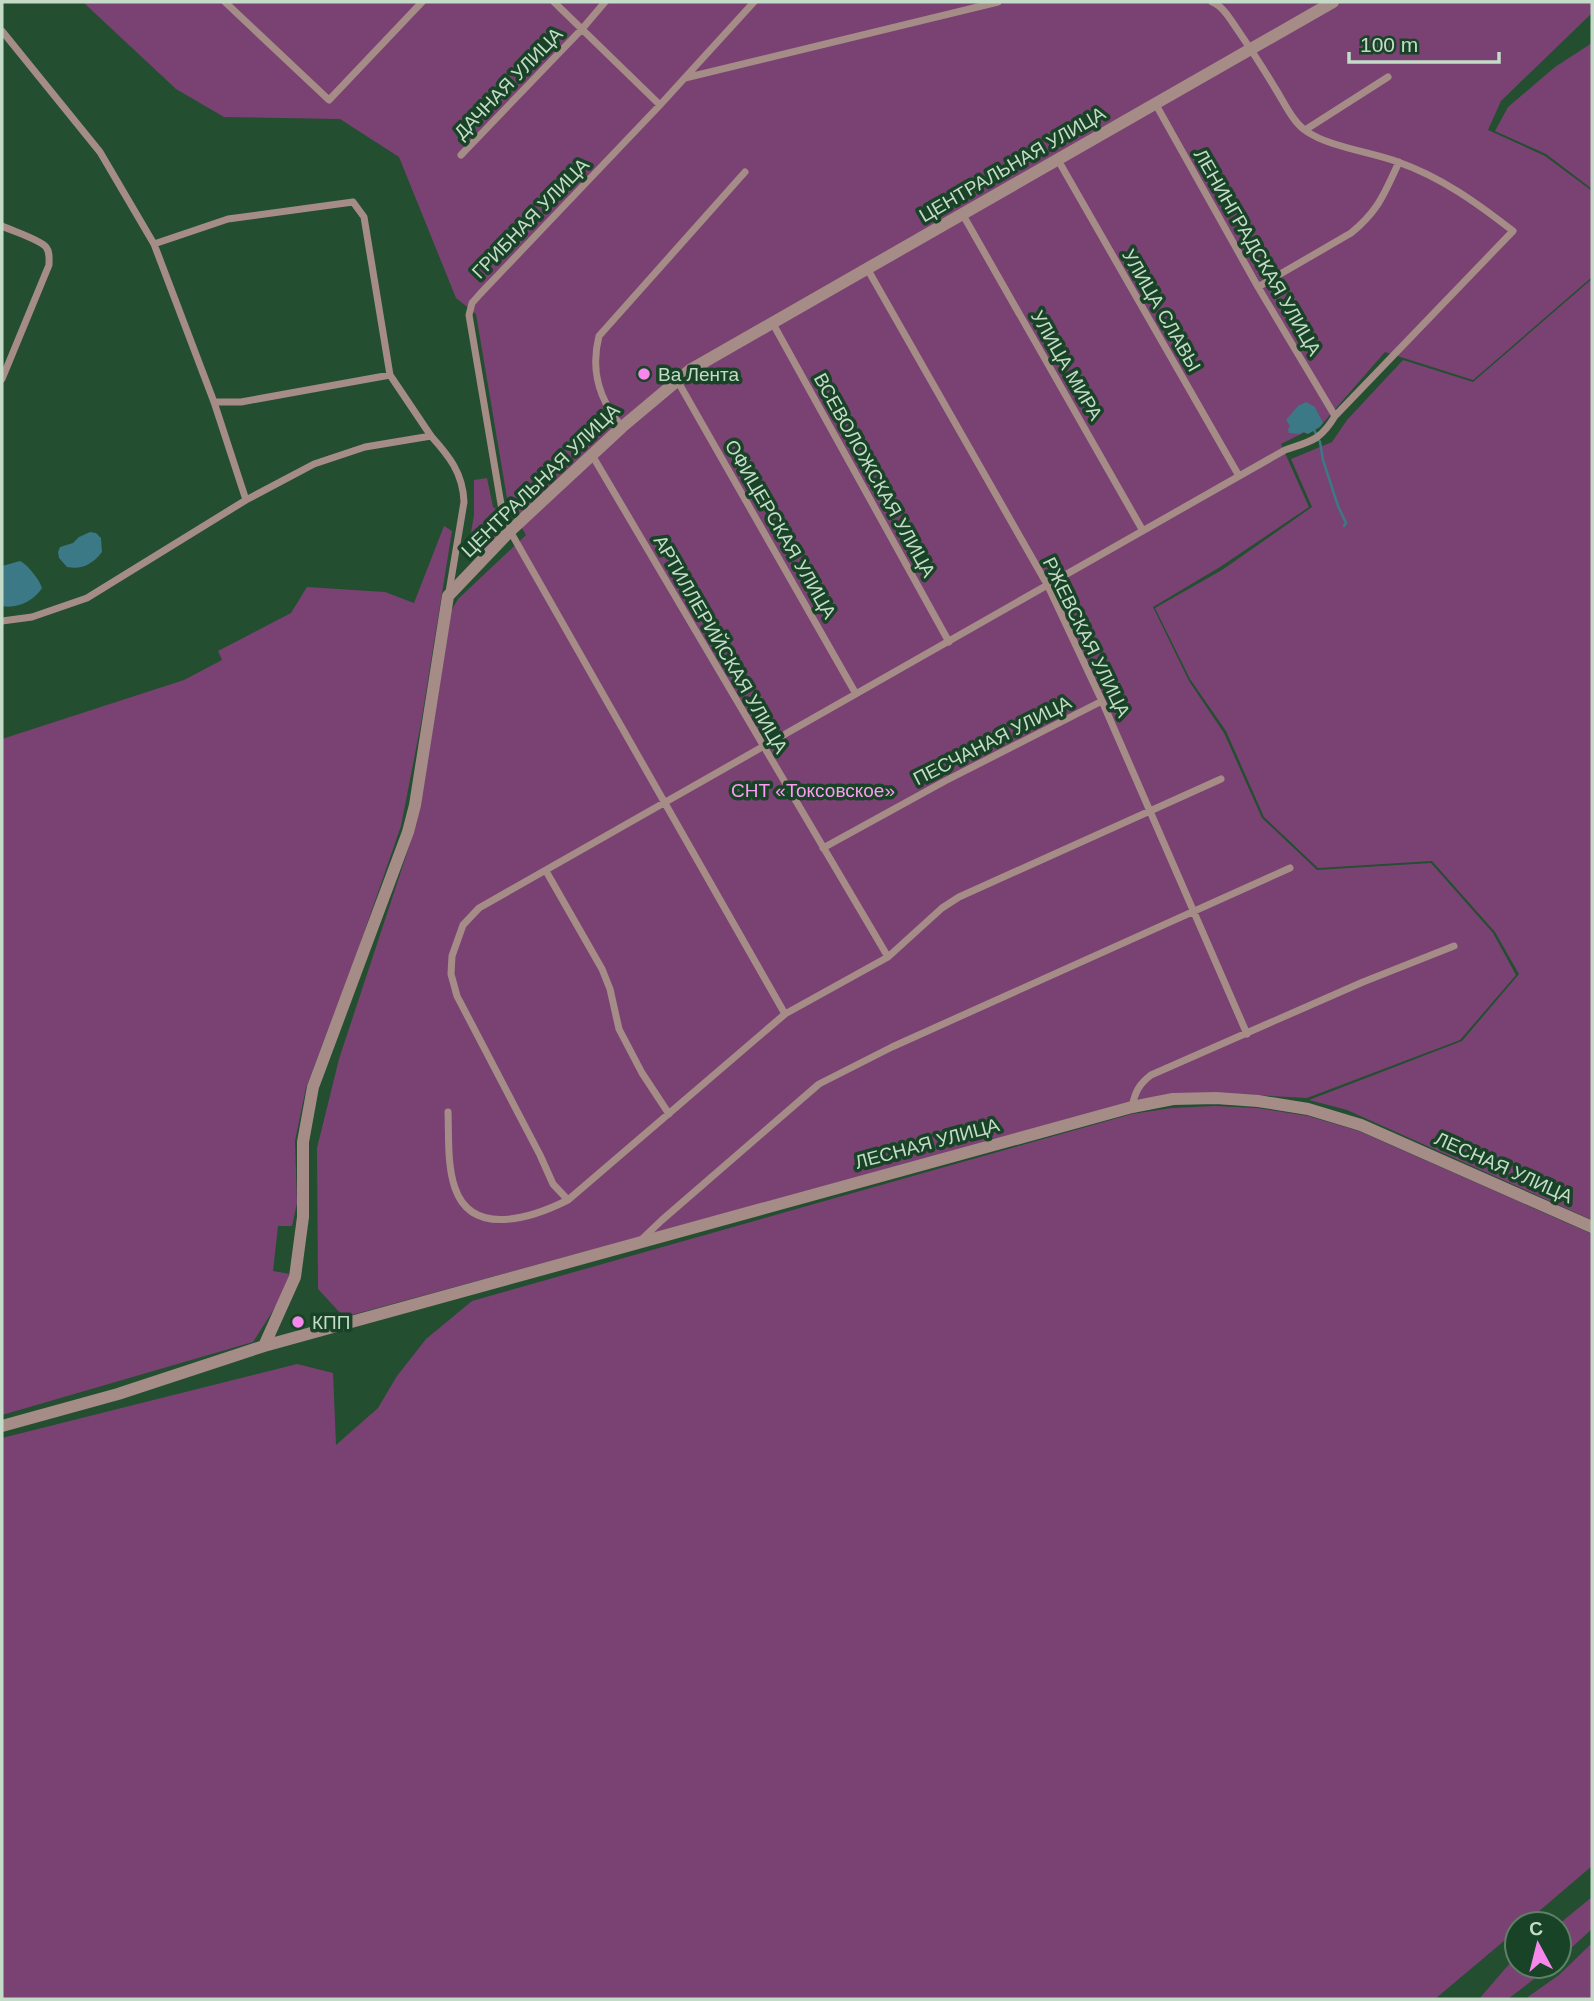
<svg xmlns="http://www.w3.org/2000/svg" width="1594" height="2001" viewBox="0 0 1594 2001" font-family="Helvetica,sans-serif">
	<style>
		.green { fill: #7a4273 }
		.water { fill: #3a7985 }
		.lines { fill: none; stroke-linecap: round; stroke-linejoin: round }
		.stream { stroke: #3a7985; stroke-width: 2.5 }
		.minor { stroke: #a58c87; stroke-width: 7 }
		.tertiary { stroke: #a58c87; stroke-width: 12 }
		.poi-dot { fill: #f788eb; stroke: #184326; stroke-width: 2.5 }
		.labels { text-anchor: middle; stroke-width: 7; stroke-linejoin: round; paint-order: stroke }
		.street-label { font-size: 19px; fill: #c4dbc8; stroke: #184326 }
		.poi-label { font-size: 19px; fill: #c4dbc8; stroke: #184326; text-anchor: start }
		.park-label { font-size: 19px; fill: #fd9af1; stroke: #184326 }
	</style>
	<rect width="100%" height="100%" fill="#234e30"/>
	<path class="green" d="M 83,2 L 1592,2 L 1592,13 L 1501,101 L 1488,130 L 1545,156 L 1592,191 L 1592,277 L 1473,380 L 1385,352 L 1323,423 L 1281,444 L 1309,507 L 1220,567 L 1153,607 L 1189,681 L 1224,733 L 1262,818 L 1317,870 L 1431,863 L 1493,933 L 1516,975 L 1460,1040 L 1307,1098 L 1236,1094 L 1129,1104 L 344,1317 L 318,1289 L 317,1148 L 339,1059 L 414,832 L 449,615 L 458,599 L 526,535 L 508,504 L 476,314 L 456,298 L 399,157 L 340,119 L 224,117 L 176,89 Z
		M 1592,43 L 1592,189 L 1546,154 L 1495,131 L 1508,107 L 1555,67 Z
		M 1592,279 L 1592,1220 L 1347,1110 L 1309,1100 L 1462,1041 L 1519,974 L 1495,932 L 1432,861 L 1318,868 L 1264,817 L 1226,731 L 1190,679 L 1155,608 L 1222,570 L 1312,507 L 1291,459 L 1332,442 L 1347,420 L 1403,360 L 1473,382 Z
		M 487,478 L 493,507 L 496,509 L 501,536 L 480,555 L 469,544 L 474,515 L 474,480 Z
		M 444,526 L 452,531 L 421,723 L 401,826 L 357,953 L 306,1088 L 295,1141 L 297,1203 L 292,1226 L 278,1226 L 273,1271 L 290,1274 L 281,1298 L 253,1342 L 2,1415 L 2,739 L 184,680 L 222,660 L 218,651 L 291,613 L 307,587 L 385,592 L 414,603 Z
		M 1215,1106 L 1257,1108 L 1308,1116 L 1359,1131 L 1592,1234 L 1592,1866 L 1524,1924 L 1517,1924 L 1517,1930 L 1435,1999 L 2,1999 L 2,1438 L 297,1364 L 333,1373 L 336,1445 L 378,1408 L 397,1376 L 426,1339 L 472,1301 L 1132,1114 L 1172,1108 Z
		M 1592,1897 L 1592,1929 L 1559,1959 L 1559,1924 Z
		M 1592,1943 L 1592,1999 L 1525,1999 L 1559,1975 Z
		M 1517,1955 L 1517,1966 L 1551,1966 L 1508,1999 L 1479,1999 Z"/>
	<path class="water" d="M 1306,402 L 1315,407 L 1323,423 L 1320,427 L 1308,434 L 1303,432 L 1300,434 L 1289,433 L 1288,429 L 1290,426 L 1286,420 L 1298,406 Z
		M 90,532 L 96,533 L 101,538 L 102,552 C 93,564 82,570 67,567 L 59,558 L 58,552 L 60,547 L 73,543 L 79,537 Z
		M 20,561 C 27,564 40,580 42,588 C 34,601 17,609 2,606 L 2,566 Z"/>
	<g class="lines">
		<path class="stream" d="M 1314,430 L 1320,442 L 1323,460 L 1338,506 L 1346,523 L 1344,526"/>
		<path class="minor" d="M 225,2 L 329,100 L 422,2
			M 554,2 L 660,105
			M 754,2 L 660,105 L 480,294 L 472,303 L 469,315 L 502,510 L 510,531 L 785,1014
			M 1212,2 C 1223,6 1230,19 1237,29 C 1250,48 1263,68 1275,88 C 1284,102 1292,121 1306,131 C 1329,147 1371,152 1398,162 C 1441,177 1477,203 1513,231 L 1335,416 C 1320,441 1311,441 1285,450 L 479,908 L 463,925 L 452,956 L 451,974 L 457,996 L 540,1155 L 553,1184 L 568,1200 L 785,1014 L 888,957 L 942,908 L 959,897 L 1221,779
			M 2,31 L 100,152 L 154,244 L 214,402 L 246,500
			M 685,78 L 998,2
			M 1155,103 L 1258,287 L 1335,416
			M 1305,130 L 1388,77
			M 461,155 L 582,29 L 605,2
			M 1058,160 L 1239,476
			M 963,215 L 1143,531
			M 2,226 C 12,231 39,239 46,247 C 50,252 49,258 49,265 L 2,379
			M 154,244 L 228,219 L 353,202 L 364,217 L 390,375
			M 868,270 L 1048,586 L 1102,701 L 1247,1034
			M 1258,287 L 1351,233 C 1379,210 1384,194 1399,162
			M 772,322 L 949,642
			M 677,380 L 856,694
			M 214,402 L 241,402 L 390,375 L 431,436
			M 622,427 C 599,400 590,371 599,336 L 745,172
			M 592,455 L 888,957
			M 2,621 L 32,617 L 87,598 L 246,500 L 314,464 L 365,447 L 431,436 C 449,456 463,473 464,502 L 449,592
			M 823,848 L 945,781 L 1102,701
			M 546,871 L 602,969 L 610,989 L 619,1029 L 642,1073 L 669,1114
			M 1132,1107 C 1135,1092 1139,1084 1151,1075 L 1363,982 L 1454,946
			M 448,1112 C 449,1137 447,1165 455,1188 C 472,1238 532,1218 568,1200
			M 641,1240 L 662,1220 L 819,1084 L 892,1047 L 1290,868"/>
		<path class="tertiary" d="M 264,1346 L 295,1277 L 303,1217 L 303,1142 L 313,1087 L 408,832 L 415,805 L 448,596 L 510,531 L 622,427 L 690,370 L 1333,2
			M 2,1426 L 118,1394 L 264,1346 L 1132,1107 L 1173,1099 L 1216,1098 L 1258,1101 L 1308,1109 L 1361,1125 L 1592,1227"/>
	</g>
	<g class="poi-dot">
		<circle cx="644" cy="374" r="7"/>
		<circle cx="298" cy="1322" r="7"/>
	</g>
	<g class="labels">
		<g class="street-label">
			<text transform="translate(508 83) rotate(-46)" y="7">ДАЧНАЯ УЛИЦА</text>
			<text transform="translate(1012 164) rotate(-30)" y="7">ЦЕНТРАЛЬНАЯ УЛИЦА</text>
			<text transform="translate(530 218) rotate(-46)" y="7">ГРИБНАЯ УЛИЦА</text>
			<text transform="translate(1258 252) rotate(60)" y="7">ЛЕНИНГРАДСКАЯ УЛИЦА</text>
			<text transform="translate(1162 310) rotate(60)" y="7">УЛИЦА СЛАВЫ</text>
			<text transform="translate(1067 365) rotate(60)" y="7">УЛИЦА МИРА</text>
			<text transform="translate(875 475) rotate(61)" y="7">ВСЕВОЛОЖСКАЯ УЛИЦА</text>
			<text transform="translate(540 480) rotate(-44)" y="7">ЦЕНТРАЛЬНАЯ УЛИЦА</text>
			<text transform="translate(781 529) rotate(60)" y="7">ОФИЦЕРСКАЯ УЛИЦА</text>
			<text transform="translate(1087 637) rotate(64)" y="7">РЖЕВСКАЯ УЛИЦА</text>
			<text transform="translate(721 644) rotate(60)" y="7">АРТИЛЛЕРИЙСКАЯ УЛИЦА</text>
			<text transform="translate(992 740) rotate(-27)" y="7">ПЕСЧАНАЯ УЛИЦА</text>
			<text transform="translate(927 1143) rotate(-15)" y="7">ЛЕСНАЯ УЛИЦА</text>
			<text transform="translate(1504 1167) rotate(24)" y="7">ЛЕСНАЯ УЛИЦА</text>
		</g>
		<g class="poi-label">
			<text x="658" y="381">Ва Лента</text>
			<text x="312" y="1329">КПП</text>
		</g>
		<g class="park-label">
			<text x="813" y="797">СНТ «Токсовское»</text>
		</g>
	</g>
	<rect width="1594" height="2001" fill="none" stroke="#c4dbc8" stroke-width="7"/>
	<g transform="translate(1538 1945) rotate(353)"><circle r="33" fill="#184326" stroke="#5d8067" stroke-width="2"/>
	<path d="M0-5L12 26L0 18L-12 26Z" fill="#f788eb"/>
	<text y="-10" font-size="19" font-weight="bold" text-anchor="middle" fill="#c4dbc8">С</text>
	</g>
	<path d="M1349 52v10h150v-10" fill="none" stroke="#c4dbc8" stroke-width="3.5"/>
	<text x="1360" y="52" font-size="21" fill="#c4dbc8" stroke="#184326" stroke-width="5" paint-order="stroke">100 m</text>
</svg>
